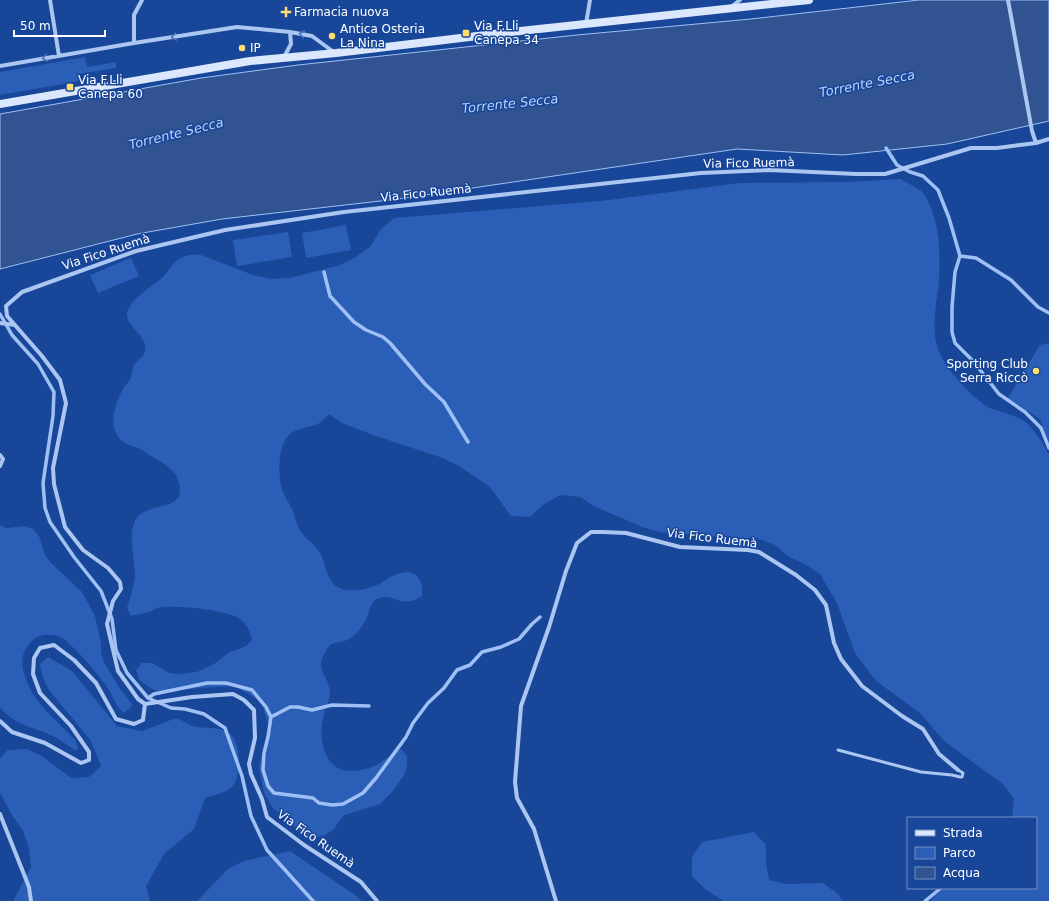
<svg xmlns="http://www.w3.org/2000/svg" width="1049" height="901" viewBox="0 0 1049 901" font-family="'DejaVu Sans',sans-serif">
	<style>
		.green { fill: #2b5fb7 }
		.water { fill: #315391; stroke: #9fc0f4 }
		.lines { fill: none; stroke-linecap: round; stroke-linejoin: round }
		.stream { stroke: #9fc0f4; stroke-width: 3.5 }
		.lane { stroke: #acc6f2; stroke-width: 3 }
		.street { stroke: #acc6f2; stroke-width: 4 }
		.secondary { stroke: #dbe7fc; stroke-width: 8 }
		.oneway { stroke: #4c73b8 }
		.poi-dot { fill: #ffe06d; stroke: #184699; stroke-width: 1.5 }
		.labels { text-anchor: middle; stroke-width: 3; stroke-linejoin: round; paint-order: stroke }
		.poi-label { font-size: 12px; fill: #fff; stroke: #184699; text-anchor: start }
		.street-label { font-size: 12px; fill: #fff; stroke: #184699 }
		.water-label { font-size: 13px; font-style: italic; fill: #b9d1f8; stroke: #184699 }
	</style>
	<rect width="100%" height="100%" fill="#184699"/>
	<path class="green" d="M 85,57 L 87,67 L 116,62 L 116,68 L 79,74 L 80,81 L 0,95 L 0,72 Z
		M 901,179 C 907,183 914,186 920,190 C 925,194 930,204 932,211 C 940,233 940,256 939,280 C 937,303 930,329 939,352 C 946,369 974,400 990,408 C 1000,412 1016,415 1024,421 C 1036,431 1042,442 1049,455 L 1049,901 L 930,901 L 944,888 L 1036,888 L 1036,818 L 1012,818 L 1014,799 L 1003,784 L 944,741 L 920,713 L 876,681 L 855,653 L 837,603 L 820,574 L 805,564 L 789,557 L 775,545 L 757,538 L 736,538 L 660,532 L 642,527 L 594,506 L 580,497 L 561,495 L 544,504 L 530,517 L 511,516 L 490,487 L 459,466 L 443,458 L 376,436 L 342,423 L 329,414 C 326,417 322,422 318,424 C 306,429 294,427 286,439 C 278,450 278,477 282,489 C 285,498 291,505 294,514 C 296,520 297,526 300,531 C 305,538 314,544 319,551 C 326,562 325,577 336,586 C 346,594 365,590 377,585 C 383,583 388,577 395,575 C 414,567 424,577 422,596 C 400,610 396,593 379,598 C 369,601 370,615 364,623 C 360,629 355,637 347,640 C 342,642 334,642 330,645 C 328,647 326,651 325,653 C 314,668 329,677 330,692 C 330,698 327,705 325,710 C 321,725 319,740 326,754 C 329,761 333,766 340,769 C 352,773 368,770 378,764 C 386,759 392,753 401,749 L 407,756 L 407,766 L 404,775 L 393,791 L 380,804 L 344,815 L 333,830 L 325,835 L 317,837 L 308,836 L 299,831 L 287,819 L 273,808 L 264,793 L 259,766 L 268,732 L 268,724 L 263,707 L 257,699 L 235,686 L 199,688 L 162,692 L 154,690 L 146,685 L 139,679 L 136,670 L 142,663 L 152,663 L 169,673 L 178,674 L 197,672 L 214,664 L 228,653 L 246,646 L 252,640 C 250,630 246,622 237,617 C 223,610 173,604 157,608 C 154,609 152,611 149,612 C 143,614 137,614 131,616 L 127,608 C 130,597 134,587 135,576 C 135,558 127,535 136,519 C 145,503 181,511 180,490 C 180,472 166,465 153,457 C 148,455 145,451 140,449 C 132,445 122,444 117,435 C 109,421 116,402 123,389 C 124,386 128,383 130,380 C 132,375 132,370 134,365 C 136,361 142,358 144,354 C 152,337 127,330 127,314 C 128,300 154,285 164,276 C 170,269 174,260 183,257 C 189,254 195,255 201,255 L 253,275 L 271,279 L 290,278 L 340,265 L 356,257 L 371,246 L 380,230 L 394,218 L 601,201 L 740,183 L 847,182 Z
		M 346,225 L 351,250 L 306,258 L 302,233 Z
		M 288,232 L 292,257 L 237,266 L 233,240 Z
		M 131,258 L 139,276 L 98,293 L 90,275 Z
		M 1049,343 L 1049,442 L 1040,419 L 1008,398 L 1040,345 Z
		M 0,525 L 6,528 L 24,526 L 33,529 L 39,536 L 45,555 L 51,563 L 82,592 L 95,616 L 101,643 L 101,653 L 104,662 L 118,686 L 132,704 L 131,707 L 124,713 C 114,704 115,700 109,690 C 99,675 88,663 76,650 C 71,646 68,641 62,638 C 54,634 40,633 33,640 C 23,649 20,660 24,673 C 32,703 55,718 75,740 L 78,748 L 76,751 C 66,744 57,737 46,733 C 28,726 12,723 0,707 Z
		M 48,657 L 72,671 L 117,726 L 142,731 L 176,718 C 182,720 188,724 193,726 C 205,729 219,726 229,733 C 242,743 242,778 231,788 C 225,793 213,795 205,798 L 194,829 L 164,854 L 146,886 L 150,901 L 13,901 L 31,867 L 29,848 L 23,831 L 12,815 L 0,793 L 0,758 L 8,750 L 27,749 L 42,756 L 71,778 L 89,777 L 101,766 L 91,741 L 49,690 C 44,681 41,674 40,664 Z
		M 754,832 L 766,845 L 766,862 L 769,880 L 787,884 L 823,883 L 838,894 L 843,901 L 724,901 L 706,890 L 692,876 L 692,857 L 702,842 Z
		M 290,851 L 355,895 L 362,901 L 197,901 L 228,869 L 244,861 Z"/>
	<path class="water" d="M 919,0 L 1049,0 L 1049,121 L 947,144 L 843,155 L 737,149 L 398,199 L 222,219 L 137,234 L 0,269 L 0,114 L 201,78 L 298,65 L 577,35 L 751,19 Z"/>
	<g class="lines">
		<path class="stream" d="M 886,148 L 897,165 L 910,172 L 923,176 L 938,190 L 949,218 L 960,256 L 955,272 L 952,307 L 952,332 L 955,343 L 973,361 L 999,394 L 1025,412 L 1041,428 L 1049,448
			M 960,256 L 976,258 L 1011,280 L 1038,307 L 1049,313
			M 324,272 L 330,296 L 354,322 L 366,330 L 383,337 L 390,343 L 425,384 L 444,402 L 468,442
			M 0,314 L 12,335 L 38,364 L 54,392 L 53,416 L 43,483 L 45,508 L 50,522 L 74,557 L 101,591 L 112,619 L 116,650 L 127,673 L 148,698 L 171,708 L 185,709 L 204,714 L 225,728 L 242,776 L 251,816 L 267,850 L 313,901
			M 148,698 L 154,694 L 207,683 L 226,683 L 252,690 L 266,707 L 271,717 L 268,737 L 264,753 L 263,770 L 268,786 L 274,793 L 313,798 L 319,803 L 332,805 L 343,804 L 363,793 L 376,778 L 406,737 L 413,723 L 428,703 L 444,688 L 457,670 L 470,665 L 482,652 L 501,647 L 519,639 L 532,624 L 540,617
			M 271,717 L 290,707 L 298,707 L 312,710 L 332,705 L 369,706
			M 925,901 L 941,888"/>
		<path class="lane" d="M 838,750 L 921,772 L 952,775 L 960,777 L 962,777 L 963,773 L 958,770"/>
		<path class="street" d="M 50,0 L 59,56
			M 1008,0 L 1032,131 L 1036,143
			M 731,7 L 740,0
			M 586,24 L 590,0
			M 134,43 L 134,15 L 142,0
			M 284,57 L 291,44 L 290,32
			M 0,66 L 134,43 L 237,27 L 290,32 L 312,36 L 335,53
			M 0,323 L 15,325
			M 0,455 L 3,459 L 0,466
			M 0,721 L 12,732 L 45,743 L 81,763 L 89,760 L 89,752 L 71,726 L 40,693 L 33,674 L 34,658 L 40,648 L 54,645 L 74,660 L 96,683 L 116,719 L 134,724 L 143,720 L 145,704
			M 0,814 L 29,887 L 31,901
			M 377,901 L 361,882 L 304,845 L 267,817 L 262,799 L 251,774 L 249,764 L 255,738 L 254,710 L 244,700 L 233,694 L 192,697 L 145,704 L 138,699 L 118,671 L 107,624 L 113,601 L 121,589 L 120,582 L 108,568 L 83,550 L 65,527 L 54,484 L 53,468 L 66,403 L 60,380 L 42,356 L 7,316 L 6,306 L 22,292 L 136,251 L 225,230 L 344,212 L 701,173 L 769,170 L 856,174 L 885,174 L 971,148 L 997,148 L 1036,143 L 1049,139
			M 556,901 L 534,829 L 517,798 L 515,782 L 521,706 L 549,627 L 566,571 L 577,543 L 591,532 L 603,532 L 626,533 L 680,547 L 748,550 L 759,552 L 796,575 L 815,590 L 826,605 L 834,643 L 841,659 L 862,686 L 902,716 L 923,729 L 939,754 L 958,770"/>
		<path class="secondary" d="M 0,104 L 250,61 L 336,53 L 511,32 L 809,0"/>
	</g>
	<defs><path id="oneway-chevron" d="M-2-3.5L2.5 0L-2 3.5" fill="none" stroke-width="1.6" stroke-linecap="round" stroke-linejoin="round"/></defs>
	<g class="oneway">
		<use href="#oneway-chevron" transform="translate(302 34) rotate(-169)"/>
		<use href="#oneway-chevron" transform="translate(174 37) rotate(171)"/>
		<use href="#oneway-chevron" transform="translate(45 58) rotate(170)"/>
	</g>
	<g class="poi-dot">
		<path d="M284 6h4v4h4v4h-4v4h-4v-4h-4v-4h4z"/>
		<rect x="462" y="29" width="8" height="8" rx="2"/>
		<circle cx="332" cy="36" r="4"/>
		<circle cx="242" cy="48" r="4"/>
		<rect x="66" y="83" width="8" height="8" rx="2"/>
		<circle cx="1036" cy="371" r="4"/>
	</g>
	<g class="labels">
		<g class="poi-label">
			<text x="294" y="16">Farmacia nuova</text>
			<text x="474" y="30">Via F.Lli<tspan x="474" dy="14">Canepa 34</tspan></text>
			<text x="340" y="33">Antica Osteria<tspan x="340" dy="14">La Nina</tspan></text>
			<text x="250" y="52">IP</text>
			<text x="78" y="84">Via F.Lli<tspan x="78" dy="14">Canepa 60</tspan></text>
			<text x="1028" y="368" text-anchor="end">Sporting Club<tspan x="1028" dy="14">Serra Riccò</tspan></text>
		</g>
		<g class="street-label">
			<text transform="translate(749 163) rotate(-1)" y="4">Via Fico Ruemà</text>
			<text transform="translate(426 193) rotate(-6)" y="4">Via Fico Ruemà</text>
			<text transform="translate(106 252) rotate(-18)" y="4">Via Fico Ruemà</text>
			<text transform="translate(712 538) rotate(7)" y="4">Via Fico Ruemà</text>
			<text transform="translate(316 839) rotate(35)" y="4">Via Fico Ruemà</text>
		</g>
		<g class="water-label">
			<text transform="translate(867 83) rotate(-11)" y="5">Torrente Secca</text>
			<text transform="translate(510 103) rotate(-6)" y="5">Torrente Secca</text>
			<text transform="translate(176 133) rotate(-14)" y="5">Torrente Secca</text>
		</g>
	</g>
	<rect x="907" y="817" width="130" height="72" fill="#184699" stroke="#7490c2"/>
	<rect x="915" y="830" width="20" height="6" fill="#dbe7fc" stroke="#7490c2"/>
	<text x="943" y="837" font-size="12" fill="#ffffff">Strada</text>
	<rect x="915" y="847" width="20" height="12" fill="#2b5fb7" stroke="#7490c2"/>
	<text x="943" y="857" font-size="12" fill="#ffffff">Parco</text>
	<rect x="915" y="867" width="20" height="12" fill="#315391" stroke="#7490c2"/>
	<text x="943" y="877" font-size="12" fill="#ffffff">Acqua</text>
	<path d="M14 30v6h91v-6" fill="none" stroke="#ffffff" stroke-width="2"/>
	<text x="20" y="30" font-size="12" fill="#ffffff" stroke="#184699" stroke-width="3" paint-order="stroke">50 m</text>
</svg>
